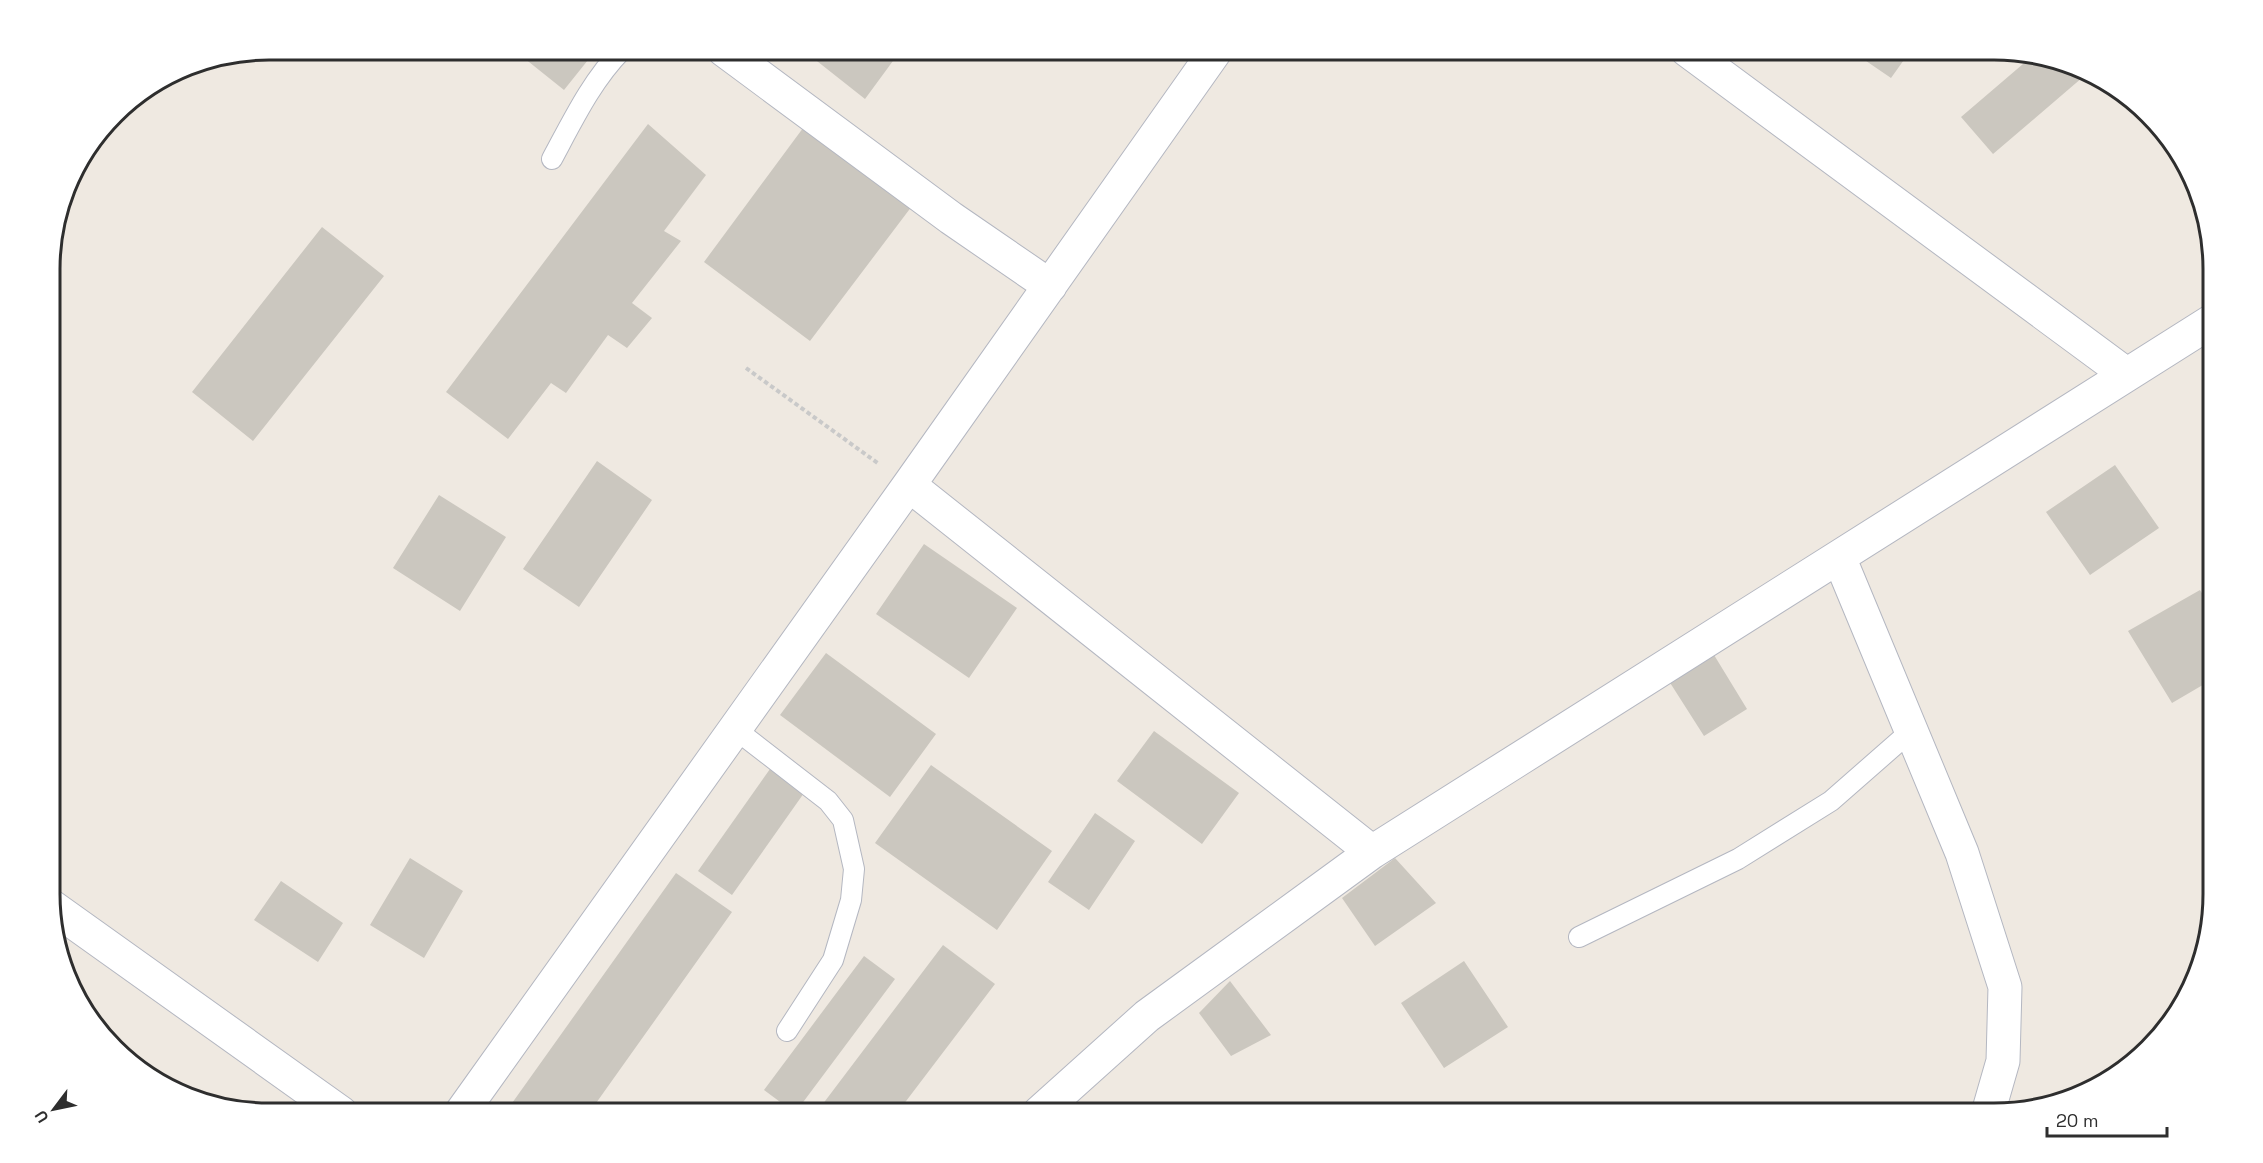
<svg xmlns="http://www.w3.org/2000/svg" width="2263" height="1163" viewBox="0 0 2263 1163" font-family="'Space Grotesk',sans-serif">
	<style>
		.building { fill: #cbc7bf }
		.lines { fill: none; stroke-linecap: round; stroke-linejoin: round }
		.lane-casing { stroke: #b4b7c1; stroke-width: 22 }
		.street-casing { stroke: #b4b7c1; stroke-width: 35 }
		.path { stroke: #c9c9c9; stroke-width: 4; stroke-dasharray: 4.5 3; stroke-linecap: butt }
		.lane { stroke: #fff; stroke-width: 20 }
		.street { stroke: #fff; stroke-width: 33 }
		.rim { fill: none; stroke: #2e2e2e; stroke-width: 3 }
	</style>
	<rect width="100%" height="100%" fill="#efe9e1"/>
	<path class="building" d="M 523,50 L 596,50 L 564,90 L 519,54 Z
		M 803,50 L 901,50 L 865,99 Z
		M 1850,50 L 1911,50 L 1891,78 Z
		M 2030,58 L 2075,68 L 2083,77 L 1993,154 L 1961,117 Z
		M 648,124 L 706,175 L 664,231 L 681,241 L 632,303 L 652,318 L 627,348 L 608,335 L 566,393 L 551,383 L 508,439 L 446,392 Z
		M 806,124 L 912,206 L 810,341 L 704,262 Z
		M 322,227 L 384,276 L 253,441 L 192,392 Z
		M 597,461 L 652,500 L 579,607 L 523,569 Z
		M 2115,465 L 2159,528 L 2090,575 L 2046,512 Z
		M 439,495 L 506,537 L 460,611 L 393,568 Z
		M 924,544 L 1017,608 L 969,678 L 876,614 Z
		M 2200,590 L 2213,611 L 2213,679 L 2172,703 L 2128,631 Z
		M 1711,650 L 1747,709 L 1704,736 L 1667,678 Z
		M 826,653 L 936,734 L 890,797 L 780,715 Z
		M 1154,731 L 1239,793 L 1202,844 L 1117,781 Z
		M 931,765 L 1052,851 L 997,930 L 875,843 Z
		M 770,769 L 804,793 L 732,895 L 698,871 Z
		M 1095,813 L 1135,841 L 1089,910 L 1048,882 Z
		M 410,858 L 463,891 L 424,958 L 370,925 Z
		M 1395,858 L 1436,903 L 1375,946 L 1342,898 Z
		M 676,873 L 732,912 L 589,1113 L 505,1113 Z
		M 281,881 L 343,923 L 318,962 L 254,920 Z
		M 943,945 L 995,984 L 897,1113 L 816,1113 Z
		M 864,956 L 895,979 L 795,1113 L 764,1090 Z
		M 1464,961 L 1508,1027 L 1444,1068 L 1401,1003 Z
		M 1230,981 L 1271,1035 L 1231,1056 L 1199,1013 Z"/>
	<g class="lines">
		<defs>
			<path id="lane" d="M 552,159 C 572,122 592,80 622,50
				M 735,729 L 828,801 L 843,820 L 854,869 L 851,900 L 833,960 L 787,1031
				M 1579,937 L 1738,859 L 1831,801 L 1912,730"/>
			<path id="street" d="M 724,50 L 951,218 L 1050,286
				M 1687,50 L 2126,374
				M 909,485 L 1372,852
				M 1839,557 L 1962,853 L 2005,987 L 2003,1061 L 1988,1113
				M 51,906 L 341,1113
				M 461,1113 L 909,485 L 1216,50
				M 1039,1113 L 1147,1016 L 1372,852 L 2212,321"/>
		</defs>
		<use href="#lane" class="lane-casing"/>
		<use href="#street" class="street-casing"/>
		<path class="path" d="M 746,368 L 879,464"/>
		<use href="#lane" class="lane"/>
		<use href="#street" class="street"/>
	</g>
	<path d="M0 0H2263V1163H0ZM269 60H1994A209 209 0 0 1 2203 269V894A209 209 0 0 1 1994 1103H269A209 209 0 0 1 60 894V269A209 209 0 0 1 269 60Z" fill="#fff" fill-rule="evenodd"/>
	<path class="rim" d="M269 60H1994A209 209 0 0 1 2203 269V894A209 209 0 0 1 1994 1103H269A209 209 0 0 1 60 894V269A209 209 0 0 1 269 60Z"/>
	<g transform="translate(54 1109) rotate(238)" stroke="#ffffff" stroke-width="4.5" paint-order="stroke">
	<path d="M0-4.5L10 22L0 15L-10 22Z" fill="#2e2e2e"/>
	<text y="-9" font-size="16" font-weight="bold" text-anchor="middle" fill="#2e2e2e">U</text>
	</g>
	<path d="M2047 1127v9h120v-9" fill="none" stroke="#2e2e2e" stroke-width="3"/>
	<text x="2056" y="1127" font-size="18" fill="#2e2e2e" stroke="#ffffff" stroke-width="4.5" paint-order="stroke">20 m</text>
</svg>
